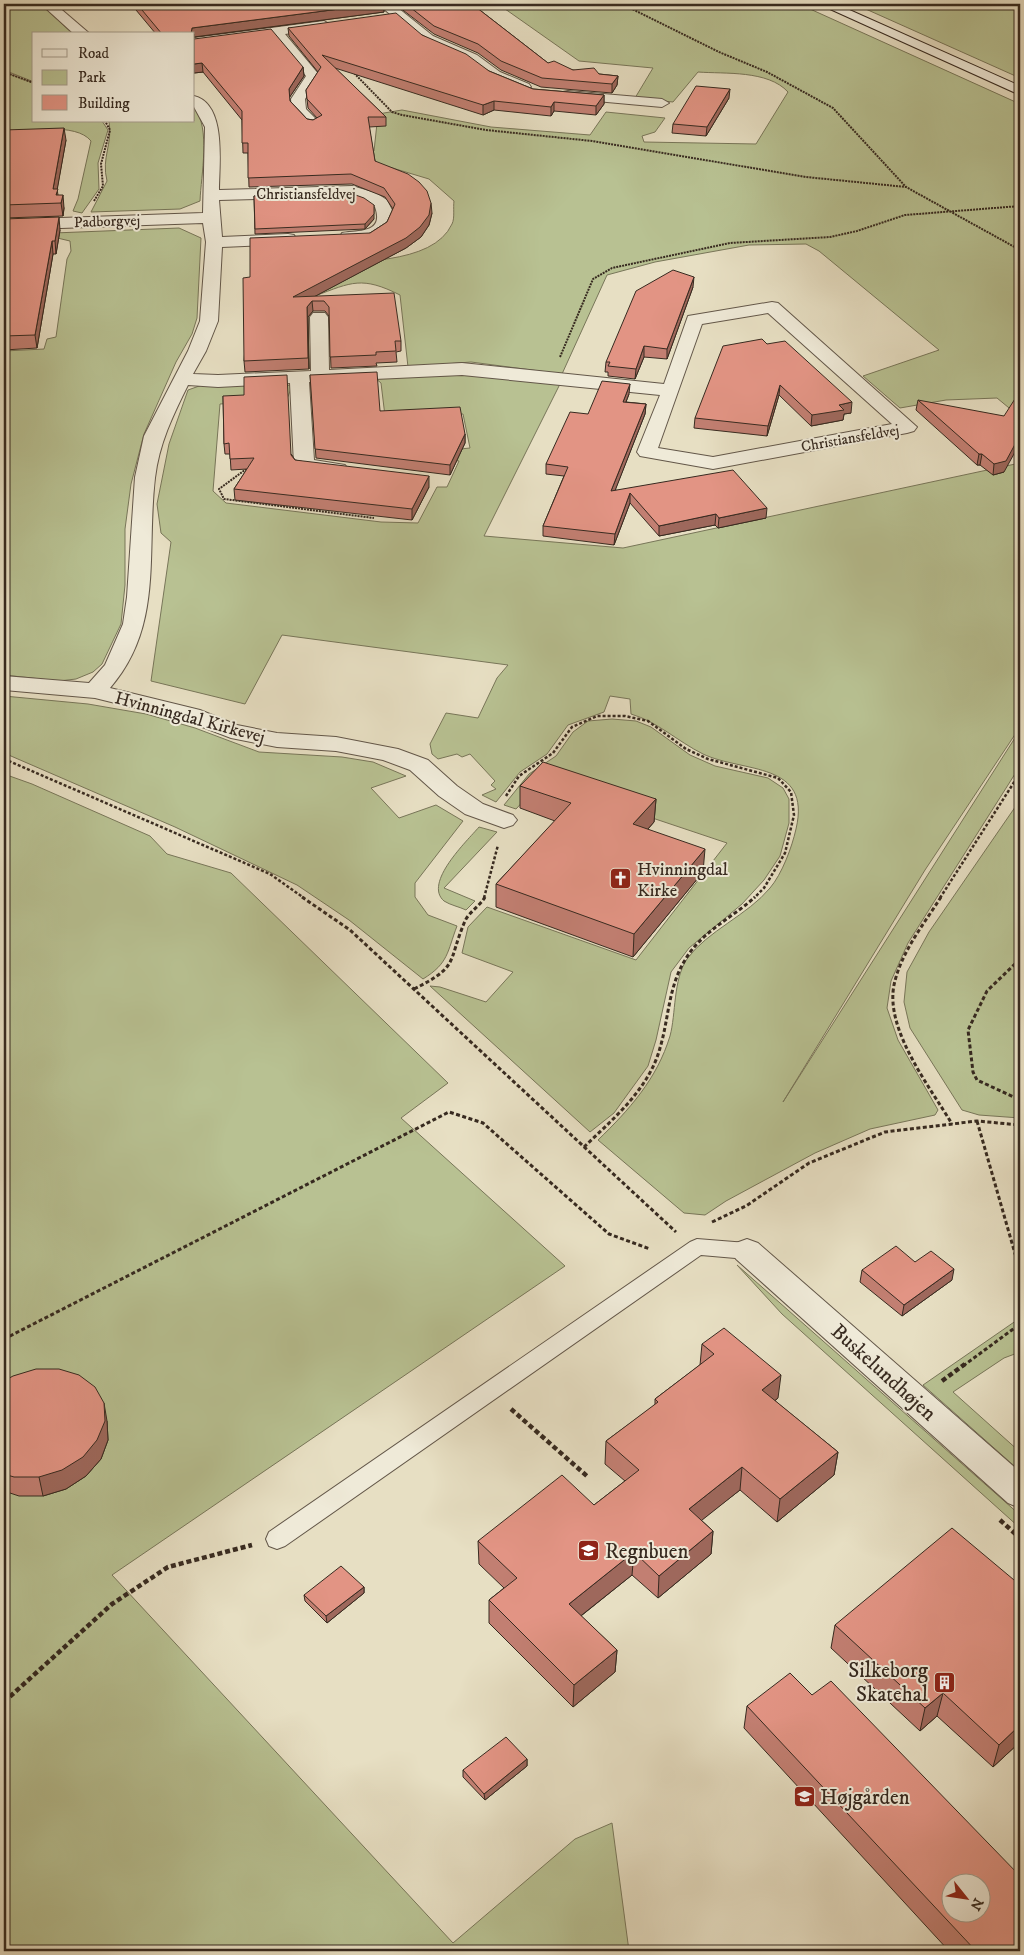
<svg xmlns="http://www.w3.org/2000/svg" width="1024" height="1955" viewBox="0 0 1024 1955" font-family="'IM FELL DW Pica',serif">
	<style>
		.green { fill: #b8c192; stroke: #787659 }
		.lines { fill: none; stroke-linecap: round; stroke-linejoin: round }
		.lane-casing { stroke: #635749; stroke-width: 2 }
		.street-casing { stroke: #635749; stroke-width: 2 }
		.secondary-casing { stroke: #372a20; stroke-width: 2 }
		.path-far3 { stroke: #372a20; stroke-width: 2; stroke-dasharray: 2 1; stroke-linecap: butt }
		.path-far2 { stroke: #372a20; stroke-width: 2.5; stroke-dasharray: 3 2; stroke-linecap: butt }
		.path-far1 { stroke: #372a20; stroke-width: 3; stroke-dasharray: 4 2.5; stroke-linecap: butt }
		.path { stroke: #372a20; stroke-width: 4.5; stroke-dasharray: 5 3; stroke-linecap: butt }
		.lane { fill: #efead8; fill-rule: evenodd }
		.street { fill: #efead8; fill-rule: evenodd }
		.secondary { fill: #efead8; fill-rule: evenodd }
		.wall { fill: #c27f72; stroke: #372a20 }
		.shaded-wall { fill: #9e685c; stroke: #372a20 }
		.building { fill: #e29484; stroke: #372a20; fill-rule: evenodd }
		.labels { text-anchor: middle; stroke-width: 4; stroke-linejoin: round; paint-order: stroke }
		.far-street-label { font-size: 15px; fill: #372a20; stroke: #efead8 }
		.street-label { font-size: 18px; fill: #372a20; stroke: #efead8 }
		.poi-label { font-size: 18px; fill: #372a20; stroke: #efead8; text-anchor: start }
		.near-street-label { font-size: 21px; fill: #372a20; stroke: #efead8 }
		.near-poi-label { font-size: 21px; fill: #372a20; stroke: #efead8; text-anchor: start }
	</style>
	<rect width="100%" height="100%" fill="#e7dfc3"/>
	<filter id="stains"><feTurbulence type="fractalNoise" baseFrequency=".004" numOctaves="4"/><feColorMatrix values="0 0 0 0 .2 0 0 0 0 .09 0 0 0 0 .02 0 0 0 .5 -.17"/></filter>
	<radialGradient id="worn" r=".72"><stop offset=".6" stop-color="#630" stop-opacity="0"/><stop offset="1" stop-color="#630" stop-opacity=".3"/></radialGradient>
	<path class="green" d="M 4,4 L 41,4 L 73,34 L 34,34 L 34,82 L 4,70 Z
		M 498,4 L 799,4 L 1020,104 L 1020,417 L 997,398 L 946,400 L 900,408 L 863,376 L 939,350 L 819,251 L 806,244 L 749,245 L 655,262 L 607,275 L 562,374 L 471,362 L 408,367 L 400,295 C 362,276 352,282 315,296 L 311,264 C 350,261 433,266 452,224 C 455,218 453,208 454,201 L 429,179 L 389,167 L 304,155 L 374,151 L 378,114 L 402,110 L 491,127 L 590,135 L 606,112 L 665,118 L 655,132 L 642,136 L 644,142 L 756,144 L 788,92 C 768,70 725,74 698,72 L 673,102 L 635,98 L 653,68 L 579,61 Z
		M 855,4 L 1020,4 L 1020,78 L 859,6 Z
		M 4,72 L 34,83 L 34,121 L 102,121 L 108,130 L 98,163 L 99,189 L 82,213 L 73,211 L 78,199 L 91,141 C 76,122 27,131 4,132 Z
		M 194,107 C 211,128 201,175 200,201 L 180,209 L 91,212 L 107,181 C 101,157 113,145 109,121 L 194,121 Z
		M 179,228 L 201,238 L 197,318 L 192,334 L 176,362 L 144,434 L 131,484 L 125,529 L 125,585 L 121,624 L 102,664 L 93,672 L 76,679 L 59,681 L 4,675 L 4,351 L 44,349 L 47,339 L 56,337 L 67,259 L 71,251 L 70,241 L 53,237 L 4,235 Z
		M 466,375 L 560,384 L 484,536 L 623,548 L 1020,463 L 1020,727 L 925,870 L 783,1102 L 1020,730 L 1020,766 L 908,943 L 891,981 L 887,1008 L 898,1040 L 938,1110 L 935,1115 L 870,1129 L 815,1153 L 726,1201 L 705,1215 L 684,1213 L 598,1140 C 629,1110 657,1079 670,1036 C 676,1014 673,980 687,959 C 707,931 748,915 770,888 C 782,874 792,847 796,829 C 812,761 743,773 703,754 C 677,741 658,722 631,714 L 630,699 L 610,696 L 604,712 L 568,725 L 547,754 L 520,772 L 496,802 L 482,795 L 496,789 L 491,785 L 495,781 L 470,754 L 462,757 L 457,754 L 438,759 L 432,754 L 430,744 L 446,713 L 478,718 L 497,678 L 508,665 L 282,635 L 245,704 L 151,681 L 171,542 L 161,533 L 157,504 L 169,444 L 188,390 L 202,385 L 281,384 L 292,386 L 287,399 L 220,404 L 213,491 L 226,503 L 381,522 L 418,523 L 437,487 L 447,487 L 459,461 L 435,458 L 440,451 L 470,448 L 463,414 L 385,416 L 381,383 L 375,378 Z
		M 4,696 L 88,704 L 146,714 L 195,728 L 259,752 L 342,757 L 373,762 L 406,776 L 371,788 L 399,818 L 436,805 L 463,821 L 415,883 L 415,897 L 428,915 L 457,926 C 447,952 449,963 423,979 L 349,920 L 297,885 L 175,827 L 4,753 Z
		M 612,719 L 636,721 L 651,727 L 690,755 L 715,766 L 768,778 L 783,788 L 789,799 L 789,823 L 780,856 L 764,880 L 742,904 L 689,948 L 671,972 L 656,1040 L 648,1066 L 614,1113 L 590,1132 L 430,986 L 440,987 L 486,1002 L 513,972 L 462,953 L 468,927 L 487,907 L 636,960 L 727,843 L 542,781 L 516,809 L 504,805 L 529,774 L 556,756 L 573,732 L 588,721 Z
		M 4,774 L 32,784 L 150,836 L 167,854 L 231,873 L 448,1083 L 401,1118 L 565,1266 L 112,1575 L 453,1943 L 575,1839 L 612,1823 L 629,1951 L 4,1951 Z
		M 1020,800 L 1020,1118 L 979,1115 L 962,1110 L 910,1028 L 904,1002 L 907,972 L 929,932 Z
		M 479,827 L 497,832 L 444,888 L 475,901 L 466,910 C 460,907 450,905 444,901 C 423,883 467,841 479,827 Z
		M 737,1265 L 1020,1515 L 1020,1528 L 782,1314 Z
		M 1020,1318 L 1020,1352 L 1004,1358 L 953,1392 L 1020,1452 L 1020,1471 L 923,1385 Z"/>
	<g class="lines">
		<defs>
			<path id="lane" d="M 697,1239 L 747,1243 L 754,1246 L 757,1251 L 754,1256 L 747,1259 L 701,1255 L 285,1546 L 277,1549 L 269,1546 L 266,1539 L 269,1532 L 690,1242 Z"/>
			<path id="street" d="M 41,4 L 55,4 L 90,34 L 74,34 Z
				M 378,4 L 393,4 L 433,36 L 477,55 L 500,72 L 529,84 L 531,87 L 524,91 L 490,78 L 467,61 L 423,42 Z
				M 324,21 L 331,25 L 329,28 L 285,34 L 320,76 L 305,99 L 306,109 L 321,124 L 314,128 L 309,127 L 292,110 L 291,99 L 306,76 L 272,36 L 194,46 L 194,38 Z
				M 568,91 L 662,99 L 669,103 L 662,107 L 563,98 L 561,95 L 563,92 Z
				M 194,96 C 227,104 219,164 219,190 L 352,186 L 376,193 L 387,200 L 394,214 L 391,223 L 383,234 L 366,241 L 342,241 L 340,237 L 342,233 C 357,230 385,234 375,207 L 351,196 L 219,200 L 222,237 L 288,234 L 294,235 L 296,239 L 294,243 L 288,244 L 222,247 L 218,321 L 206,351 L 193,374 L 218,375 L 311,371 L 310,317 L 313,313 L 325,313 L 328,317 L 329,370 L 462,363 L 664,384 L 688,316 L 772,302 L 778,303 L 917,427 L 914,431 L 907,433 L 713,469 L 640,456 L 637,452 L 660,395 L 462,375 L 309,382 L 314,460 L 345,465 L 348,469 L 345,473 C 331,477 311,473 297,469 L 294,465 L 290,383 L 218,387 L 188,385 C 173,415 159,444 155,478 C 146,553 164,626 110,688 L 200,710 L 237,725 L 277,733 L 336,737 L 398,749 L 428,760 L 457,786 L 483,804 L 513,815 L 517,820 L 513,825 L 504,828 L 465,814 L 439,796 L 410,770 L 383,760 L 336,751 L 277,747 L 231,738 L 184,720 L 95,698 L 4,690 L 4,676 L 89,683 L 105,665 L 123,624 L 127,597 L 135,477 L 144,436 L 188,351 L 200,321 L 206,242 L 203,223 L 4,230 L 4,220 L 203,213 L 205,127 L 194,107 ZM 768,313 L 892,424 L 713,457 L 658,448 L 702,324 Z
				M 747,1239 L 758,1243 L 1020,1472 L 1020,1508 L 1008,1503 L 736,1259 L 731,1251 L 736,1243 Z"/>
			<path id="secondary" d="M 819,4 L 836,4 L 1020,86 L 1020,95 Z"/>
		</defs>
		<use href="#lane" class="lane-casing"/>
		<use href="#street" class="street-casing"/>
		<use href="#secondary" class="secondary-casing"/>
		<path class="path-far3" d="M 622,4 L 719,52 L 767,72 L 833,108 L 906,187 L 1020,250
			M 352,71 L 392,112 L 402,115 L 486,130 L 592,141 L 806,177 L 906,187
			M 4,72 L 34,83
			M 94,201 L 103,186 L 101,164 L 110,130 L 105,121
			M 560,357 L 593,279 L 612,268 L 730,243 L 830,237 L 857,231 L 905,215 L 1020,206
			M 249,467 L 219,489 L 224,499 L 374,518"/>
		<path class="path-far2" d="M 4,759 L 270,874 L 304,898
			M 506,796 L 519,776 L 553,753 L 572,727 L 597,716 L 625,716 L 648,721 L 686,749 L 708,759 L 778,778 L 791,792 L 794,815 L 785,853 L 764,888 L 754,898
			M 484,898 L 498,845
			M 940,898 L 1020,773"/>
		<path class="path-far1" d="M 302,897 L 350,930 L 676,1232
			M 941,897 C 924,924 901,952 894,985 C 885,1030 930,1087 952,1124
			M 1020,959 L 987,991 L 968,1030 L 973,1072 L 977,1080 L 1020,1100
			M 414,989 C 460,966 447,963 465,921 C 469,912 480,906 485,897
			M 977,1121 L 1020,1271
			M 584,1147 C 613,1119 649,1089 660,1048 C 669,1018 668,988 685,960 C 701,932 732,918 755,897
			M 712,1222 L 746,1206 L 809,1163 L 885,1132 L 977,1121 L 1020,1125
			M 4,1339 L 449,1112 L 483,1123 L 609,1234 L 650,1249
			M 963,1366 L 1020,1324"/>
		<path class="path" d="M 942,1381 L 965,1364
			M 511,1409 L 588,1477
			M 1000,1520 L 1020,1538
			M 4,1702 L 112,1604 L 168,1567 L 252,1545"/>
		<use href="#lane" class="lane"/>
		<use href="#street" class="street"/>
		<use href="#secondary" class="secondary"/>
	</g>
	<path class="wall" d="M 135,4 L 383,4 L 384,12 L 194,37 L 194,34 L 156,34 L 136,10 Z
		M 395,4 L 472,4 L 548,63 L 573,70 L 599,74 L 618,76 L 617,85 L 612,93 L 541,87 L 501,70 L 478,53 L 434,34 Z
		M 288,28 L 422,35 L 489,71 L 533,89 L 604,95 L 604,104 L 596,115 L 554,111 L 551,116 L 494,110 L 483,115 L 335,68 L 386,117 L 386,126 L 369,127 L 375,161 L 432,213 L 429,225 L 421,237 L 406,248 L 315,296 L 401,341 L 401,351 L 396,352 L 397,362 L 376,363 L 377,366 L 331,368 L 329,316 L 325,311 L 313,311 L 308,317 L 309,369 L 245,372 L 244,361 L 250,277 L 370,233 L 387,222 L 393,209 L 385,197 L 352,184 L 249,187 L 248,153 L 243,153 L 242,120 L 203,72 L 194,73 L 194,39 L 303,67 L 304,76 L 289,98 L 290,101 L 307,119 L 313,120 L 317,118 L 308,108 L 306,90 L 318,72 L 289,36 Z
		M 729,98 L 706,136 L 672,133 L 673,124 Z
		M 4,130 L 66,140 L 57,189 L 58,195 L 64,208 L 63,216 L 4,218 Z
		M 254,196 L 374,219 L 365,229 L 255,234 Z
		M 4,219 L 60,230 L 56,254 L 53,254 L 37,348 L 4,350 Z
		M 693,287 L 667,359 L 644,357 L 635,379 L 608,376 L 608,372 L 605,372 L 606,362 Z
		M 767,344 L 851,413 L 844,414 L 843,420 L 811,426 L 779,395 L 767,436 L 694,428 L 695,418 Z
		M 310,375 L 380,411 L 465,434 L 465,443 L 450,475 L 316,458 Z
		M 629,394 L 626,402 L 646,404 L 645,414 L 615,490 L 766,518 L 718,528 L 715,525 L 659,536 L 630,503 L 614,545 L 543,536 L 543,526 L 564,476 L 546,474 L 546,464 L 588,414 Z
		M 223,396 L 292,455 L 295,460 L 429,487 L 412,520 L 235,500 L 234,489 L 247,469 L 231,470 L 230,454 L 225,454 L 224,444 Z
		M 918,400 L 1004,472 L 993,475 L 980,465 L 977,465 L 916,410 Z
		M 520,786 L 656,799 L 654,822 L 648,829 L 703,872 L 633,957 L 496,907 L 496,884 L 555,821 L 520,808 Z
		M 915,1262 L 952,1280 L 902,1316 L 860,1282 L 862,1270 Z
		M 702,1344 L 778,1398 L 775,1401 L 838,1452 L 834,1475 L 777,1522 L 740,1490 L 701,1520 L 713,1531 L 711,1554 L 658,1598 L 632,1575 L 581,1616 L 617,1650 L 615,1672 L 573,1707 L 489,1623 L 489,1600 L 504,1588 L 479,1564 L 478,1541 L 594,1505 L 625,1481 L 605,1464 L 606,1441 L 655,1405 L 655,1399 L 700,1365 Z
		M 4,1381 L 107,1421 L 108,1440 L 101,1459 L 86,1476 L 66,1489 L 43,1496 L 19,1496 L 4,1491 Z
		M 1020,1585 L 1020,1742 L 993,1767 L 937,1716 L 920,1731 L 831,1648 L 835,1625 Z
		M 364,1587 L 364,1593 L 327,1623 L 305,1601 L 304,1595 Z
		M 812,1695 L 1020,1951 L 949,1951 L 744,1728 L 747,1706 Z
		M 527,1759 L 527,1766 L 485,1800 L 463,1777 L 463,1770 Z"/>
	<path class="shaded-wall" d="M 378,4 L 383,4 L 384,12 L 194,37 L 194,34 L 191,34 L 192,28 Z
		M 202,63 L 203,72 L 194,73 L 194,64 Z
		M 303,67 L 304,76 L 289,98 L 289,89 Z
		M 618,76 L 617,85 L 612,93 L 612,84 Z
		M 730,89 L 729,98 L 706,136 L 707,127 Z
		M 604,95 L 604,104 L 596,115 L 596,106 Z
		M 494,101 L 494,110 L 483,115 L 483,105 Z
		M 554,102 L 554,111 L 551,116 L 551,107 Z
		M 64,128 L 66,140 L 55,202 L 53,189 Z
		M 63,195 L 64,208 L 63,216 L 61,203 Z
		M 431,203 L 432,213 L 429,225 L 421,237 L 406,248 L 293,308 L 293,297 Z
		M 374,205 L 374,219 L 365,229 L 365,224 Z
		M 59,217 L 60,230 L 56,254 L 55,241 Z
		M 52,241 L 53,254 L 37,348 L 35,335 Z
		M 694,277 L 693,287 L 667,359 L 667,349 Z
		M 312,301 L 313,311 L 308,317 L 309,369 L 307,307 Z
		M 644,346 L 644,357 L 635,379 L 636,369 Z
		M 630,384 L 629,394 L 622,412 L 623,402 Z
		M 780,385 L 779,395 L 767,436 L 768,426 Z
		M 852,402 L 851,413 L 844,414 L 843,420 L 811,426 L 812,415 L 839,405 Z
		M 646,404 L 645,414 L 611,501 L 611,491 Z
		M 465,434 L 465,443 L 450,475 L 450,465 Z
		M 1020,435 L 1020,443 L 1004,472 L 993,475 L 994,464 Z
		M 979,454 L 982,454 L 980,465 L 977,465 Z
		M 429,476 L 429,487 L 412,520 L 412,509 Z
		M 630,493 L 630,503 L 614,545 L 615,534 Z
		M 767,508 L 766,518 L 718,528 L 719,518 Z
		M 716,514 L 715,525 L 659,536 L 659,526 Z
		M 656,799 L 654,822 L 632,847 L 633,824 Z
		M 705,849 L 703,872 L 633,957 L 634,934 Z
		M 954,1269 L 952,1280 L 902,1316 L 904,1305 Z
		M 781,1375 L 778,1398 L 759,1413 L 762,1390 Z
		M 104,1403 L 107,1421 L 108,1440 L 101,1459 L 86,1476 L 66,1489 L 43,1496 L 39,1477 Z
		M 838,1452 L 834,1475 L 777,1522 L 780,1499 Z
		M 742,1467 L 740,1490 L 687,1532 L 689,1509 Z
		M 713,1531 L 711,1554 L 658,1598 L 659,1576 Z
		M 634,1552 L 632,1575 L 568,1626 L 569,1604 Z
		M 364,1587 L 364,1593 L 327,1623 L 326,1616 Z
		M 617,1650 L 615,1672 L 573,1707 L 574,1685 Z
		M 943,1693 L 937,1716 L 920,1731 L 925,1708 Z
		M 1020,1725 L 1020,1742 L 993,1767 L 999,1745 Z
		M 527,1759 L 527,1766 L 485,1800 L 484,1794 Z"/>
	<path class="building" d="M 137,4 L 378,4 L 192,28 L 191,34 L 162,34 Z
		M 406,4 L 472,4 L 548,63 L 554,61 L 573,70 L 594,68 L 599,74 L 618,76 L 612,84 L 542,78 L 501,61 L 478,44 L 434,26 Z
		M 396,13 L 422,35 L 466,54 L 489,71 L 533,89 L 604,95 L 596,106 L 554,102 L 551,107 L 494,101 L 483,105 L 322,55 L 386,117 L 368,117 L 375,161 L 408,174 L 419,182 L 427,191 L 431,203 L 429,215 L 420,227 L 406,238 L 293,297 L 394,293 L 401,341 L 395,341 L 396,351 L 376,352 L 376,355 L 330,357 L 329,307 L 324,301 L 312,301 L 307,307 L 308,358 L 244,361 L 243,278 L 250,277 L 250,238 L 370,233 L 387,222 L 395,204 L 384,188 L 351,174 L 248,178 L 248,143 L 242,143 L 242,111 L 202,63 L 194,64 L 194,39 L 271,29 L 303,67 L 289,89 L 290,101 L 307,119 L 313,120 L 322,115 L 307,99 L 306,90 L 321,67 L 288,28 Z
		M 696,86 L 730,89 L 707,127 L 673,124 Z
		M 64,128 L 53,189 L 58,189 L 56,195 L 63,195 L 61,203 L 4,205 L 4,130 Z
		M 350,193 L 364,198 L 374,205 L 374,214 L 365,224 L 255,229 L 254,196 Z
		M 59,217 L 55,241 L 52,241 L 35,335 L 4,336 L 4,219 Z
		M 673,270 L 694,277 L 667,349 L 644,346 L 636,369 L 608,366 L 610,362 L 606,362 L 636,291 Z
		M 762,339 L 767,344 L 785,341 L 852,402 L 839,405 L 844,410 L 812,415 L 780,385 L 768,426 L 695,418 L 723,346 Z
		M 377,372 L 380,411 L 460,407 L 465,434 L 450,465 L 315,449 L 310,375 Z
		M 287,375 L 291,455 L 295,460 L 429,476 L 412,509 L 234,489 L 254,458 L 230,459 L 229,443 L 224,444 L 223,396 L 244,395 L 244,377 Z
		M 602,381 L 630,384 L 623,402 L 646,404 L 611,491 L 733,470 L 767,508 L 719,518 L 716,514 L 659,526 L 630,493 L 615,534 L 543,526 L 568,467 L 546,464 L 570,412 L 588,414 Z
		M 1020,391 L 1020,435 L 1006,461 L 994,464 L 982,454 L 979,454 L 918,400 L 1004,416 Z
		M 543,762 L 656,799 L 633,824 L 705,849 L 634,934 L 496,884 L 571,803 L 520,786 Z
		M 896,1246 L 915,1262 L 931,1251 L 954,1269 L 904,1305 L 862,1270 Z
		M 724,1328 L 781,1375 L 762,1390 L 838,1452 L 780,1499 L 742,1467 L 689,1509 L 713,1531 L 659,1576 L 634,1552 L 569,1604 L 617,1650 L 574,1685 L 489,1600 L 517,1578 L 478,1541 L 562,1475 L 594,1505 L 639,1470 L 606,1441 L 658,1402 L 655,1399 L 714,1354 L 702,1344 Z
		M 36,1369 L 59,1369 L 79,1375 L 95,1387 L 104,1403 L 105,1421 L 97,1440 L 83,1457 L 62,1470 L 39,1477 L 14,1477 L 4,1474 L 4,1381 L 13,1376 Z
		M 952,1528 L 1020,1585 L 1020,1725 L 999,1745 L 943,1693 L 925,1708 L 835,1625 Z
		M 341,1566 L 364,1587 L 326,1616 L 304,1595 Z
		M 790,1673 L 812,1695 L 831,1681 L 1020,1876 L 1020,1951 L 976,1951 L 747,1706 ZM 952,1882 L 982,1882 L 982,1912 L 952,1912 Z
		M 506,1737 L 527,1759 L 484,1794 L 463,1770 Z"/>
	<defs>
		<symbol id="church-square" viewBox="-11 -11 22 22"><rect x="-9" y="-9" width="18" height="18" rx="4" fill="#8f2418" stroke="#efead8"/><path d="M-1.2-6h2.4v3.5h3.3v2.4h-3.3V6h-2.4V-.1h-3.3v-2.4h3.3Z" fill="#fff"/></symbol>
		<symbol id="school-square" viewBox="-11 -11 22 22"><rect x="-9" y="-9" width="18" height="18" rx="4" fill="#8f2418" stroke="#efead8"/><path d="M0-5L7-2L0 1L-7-2ZM-4 1L0 2.5L4 1V4Q0 6-4 4Z" fill="#fff"/></symbol>
		<symbol id="building-square" viewBox="-11 -11 22 22"><rect x="-9" y="-9" width="18" height="18" rx="4" fill="#8f2418" stroke="#efead8"/><path d="M-4-6H4V6H1V3H-1V6H-4ZM-2.5-4.3h1.7v1.8h-1.7ZM.8-4.3h1.7v1.8H.8ZM-2.5-1h1.7V.8h-1.7ZM.8-1h1.7V.8H.8Z" fill="#fff"/></symbol>
	</defs>
	<g fill-rule="evenodd">
		<use href="#church-square" x="608" y="866" width="25" height="25"/>
		<use href="#school-square" x="576" y="1538" width="25" height="25"/>
		<use href="#building-square" x="932" y="1670" width="25" height="25"/>
		<use href="#school-square" x="792" y="1784" width="25" height="25"/>
	</g>
	<g class="labels">
		<g class="far-street-label">
			<text x="306" y="199">Christiansfeldvej</text>
			<text transform="translate(107 221) rotate(-2)" y="5">Padborgvej</text>
			<text transform="translate(850 438) rotate(-10)" y="5">Christiansfeldvej</text>
		</g>
		<g class="street-label">
			<text transform="translate(190 717) rotate(15)" y="6">Hvinningdal Kirkevej</text>
		</g>
		<g class="poi-label">
			<text x="637" y="875">Hvinningdal<tspan x="637" dy="21">Kirke</tspan></text>
		</g>
		<g class="near-street-label">
			<text transform="translate(884 1372) rotate(42)" y="7">Buskelundhøjen</text>
		</g>
		<g class="near-poi-label">
			<text x="605" y="1558">Regnbuen</text>
			<text x="928" y="1677" text-anchor="end">Silkeborg<tspan x="928" dy="24">Skatehal</tspan></text>
			<text x="820" y="1804">Højgården</text>
		</g>
	</g>
	<rect width="1024" height="1955" fill="none" stroke="#e7dfc3" stroke-width="20"/>
	<rect x="5" y="5" width="1014" height="1945" fill="none" stroke="#372a20" stroke-width="2.5"/>
	<rect x="10" y="10" width="1004" height="1935" fill="none" stroke="#372a20"/>
	<rect x="32" y="32" width="162" height="90" fill="#efead8" stroke="#a59d8e"/>
	<rect x="42" y="49" width="25" height="8" fill="#efead8" stroke="#a59d8e"/>
	<text x="78" y="58" font-size="15" fill="#372a20">Road</text>
	<rect x="42" y="70" width="25" height="15" fill="#b8c192" stroke="#a59d8e"/>
	<text x="78" y="82" font-size="15" fill="#372a20">Park</text>
	<rect x="42" y="95" width="25" height="15" fill="#e29484" stroke="#a59d8e"/>
	<text x="78" y="108" font-size="15" fill="#372a20">Building</text>
	<g transform="translate(966 1898) rotate(120)"><circle r="24" fill="#efead8" stroke="#a59d8e"/>
	<path d="M0-4L9 19L0 12L-9 19Z" fill="#8f2418"/>
	<text y="-8" font-size="14" font-weight="bold" text-anchor="middle" fill="#372a20">N</text>
	</g>
	<rect width="100%" height="100%" filter="url(#stains)"/>
	<rect width="100%" height="100%" fill="url(#worn)"/>
</svg>
